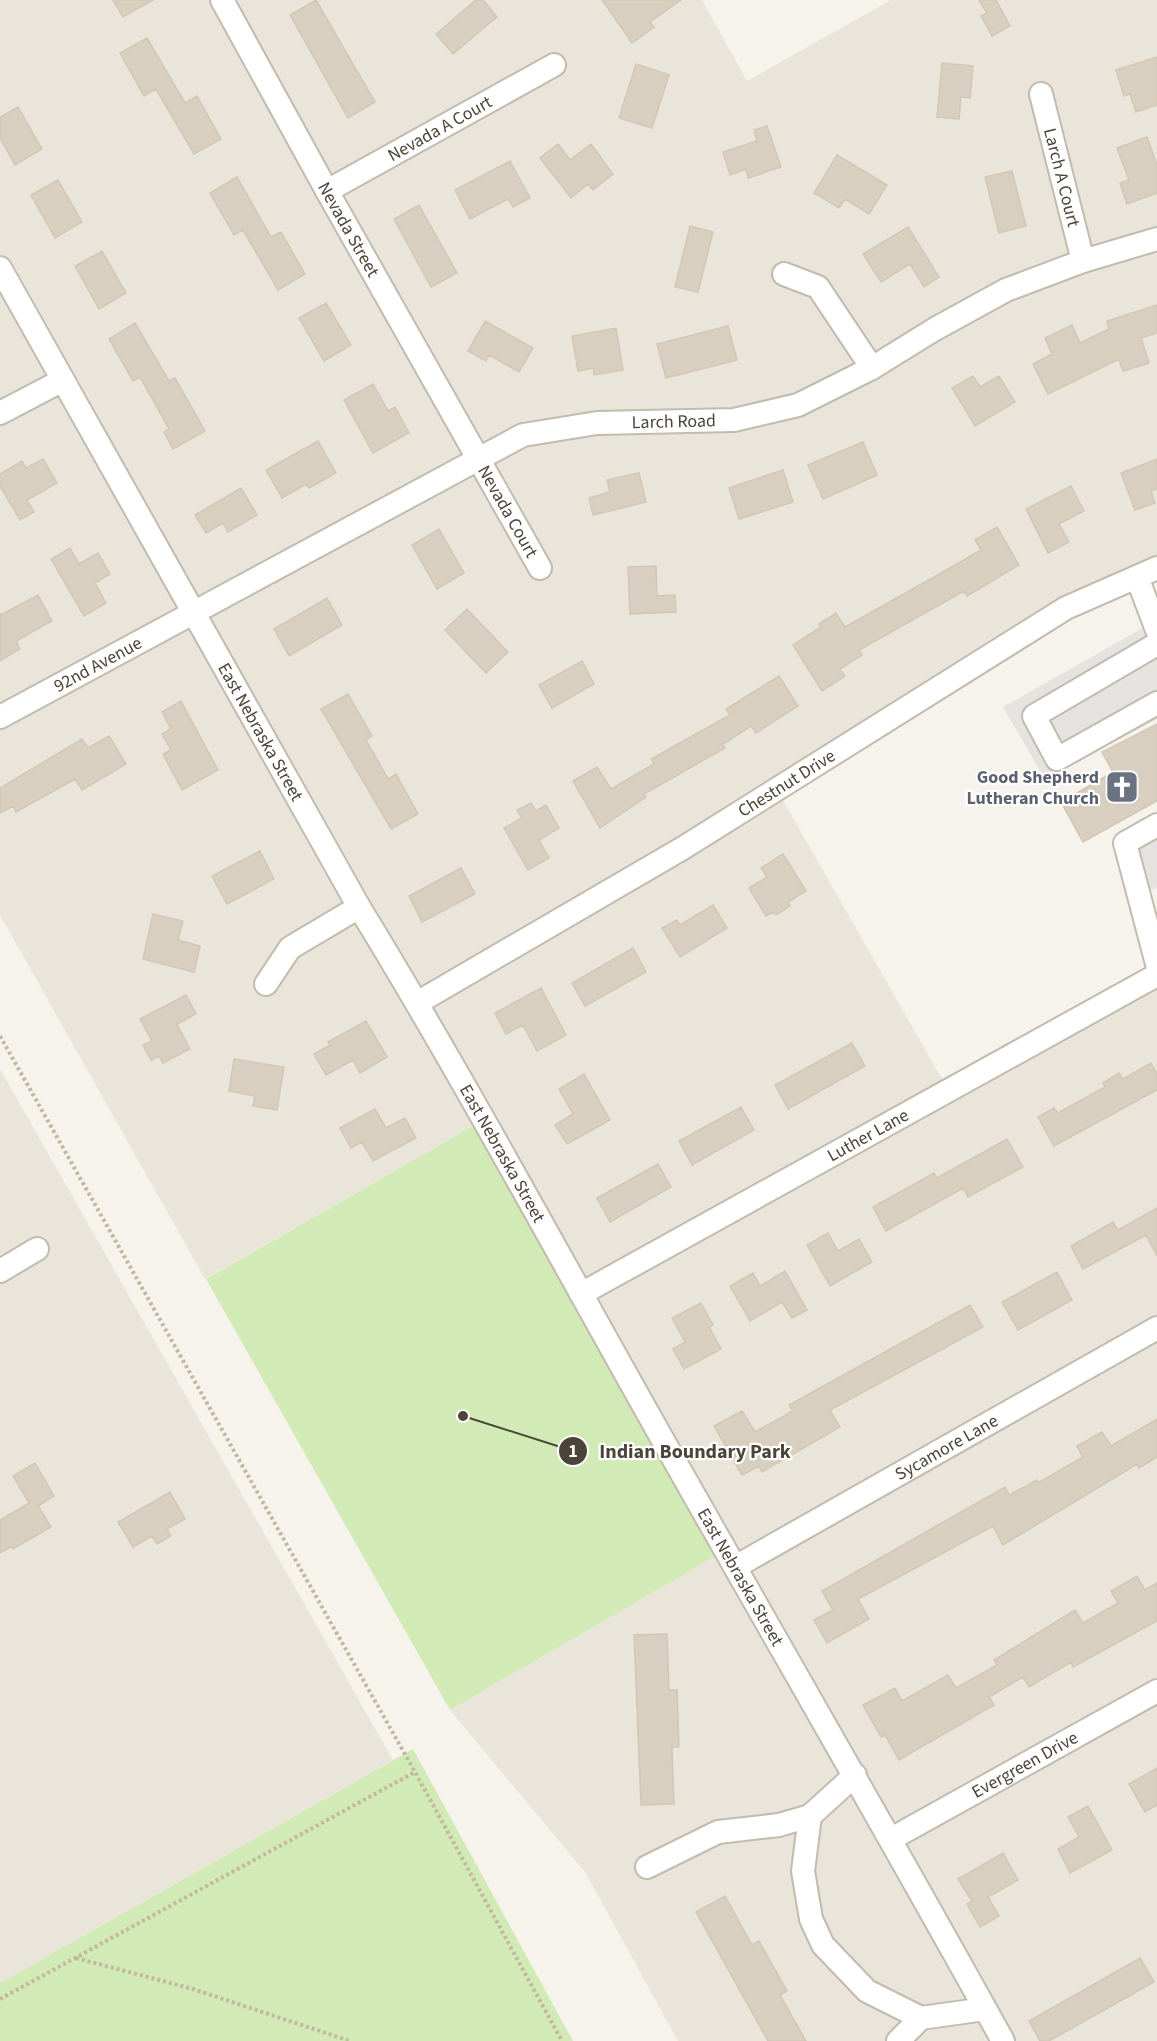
<svg xmlns="http://www.w3.org/2000/svg" width="1157" height="2041" viewBox="0 0 1157 2041" font-family="'Source Sans 3',sans-serif">
	<style>
		.residential { fill: #eae5da }
		.green { fill: #d2eab5 }
		.parking { fill: #e5e3e0 }
		.building { fill: #d8cfc1; stroke: #d3c7b4; stroke-width: 1.5 }
		.lines { fill: none; stroke-linecap: round; stroke-linejoin: round }
		.minor-casing { stroke: #c2bbae; stroke-width: 26 }
		.path { stroke: #c4b79f; stroke-width: 4; stroke-dasharray: 3 3; stroke-linecap: butt }
		.minor { stroke: #fff; stroke-width: 22 }
		.labels { text-anchor: middle; stroke-width: 4.5; stroke-linejoin: round; paint-order: stroke }
		.street-label { font-size: 18px; fill: #4b4439; stroke: #fff }
		.worship-label { font-size: 18px; font-weight: bold; fill: #5b616d; stroke: #fff; text-anchor: end }
		.leader { fill: none; stroke: #4b4439; stroke-width: 2 }
		.callout-dot { fill: #4b4439; stroke: #fff; stroke-width: 2 }
		.mark-label { font-size: 18px; text-anchor: middle; font-weight: bold; fill: #fff }
		.callout-label { font-size: 20px; text-anchor: middle; font-weight: bold; fill: #4b4439; stroke: #fff; stroke-width: 4.5; stroke-linejoin: round; paint-order: stroke }
	</style>
	<rect width="100%" height="100%" fill="#f6f3ec"/>
	<path class="residential" d="M 0,0 L 702,0 L 747,81 L 891,0 L 1157,0 L 1157,561 L 1067,601 L 418,995 L 0,255 Z
		M 0,280 L 186,605 L 0,709 Z
		M 192,615 L 478,1123 L 205,1279 L 0,915 L 0,723 Z
		M 780,795 L 946,1086 L 585,1284 L 427,1004 Z
		M 1157,985 L 1157,2041 L 1010,2041 L 591,1297 Z
		M 0,1069 L 393,1760 L 0,1983 Z
		M 721,1553 L 997,2041 L 678,2041 L 585,1872 L 450,1710 Z"/>
	<path class="green" d="M 478,1123 L 721,1553 L 450,1710 L 206,1279 Z
		M 413,1749 L 573,2041 L 0,2041 L 0,1983 Z"/>
	<path class="parking" d="M 1157,620 L 1157,719 L 1044,778 L 1003,707 Z
		M 1157,822 L 1157,887 L 1129,903 L 1114,846 Z"/>
	<path class="building" d="M 113,0 L 153,0 L 123,17 Z
		M 316,0 L 375,102 L 348,118 L 290,15 Z
		M 476,0 L 483,0 L 497,17 L 453,54 L 436,34 Z
		M 602,0 L 681,0 L 650,22 L 654,27 L 632,43 Z
		M 979,0 L 996,0 L 1010,26 L 992,36 L 981,16 L 987,13 Z
		M 147,38 L 185,103 L 197,96 L 221,139 L 194,154 L 156,89 L 144,96 L 120,53 Z
		M 1157,57 L 1157,105 L 1136,112 L 1130,94 L 1124,96 L 1116,70 Z
		M 942,63 L 973,66 L 970,98 L 961,97 L 959,119 L 937,117 Z
		M 636,64 L 669,75 L 652,128 L 619,118 Z
		M 18,107 L 42,149 L 15,165 L 0,138 L 0,117 Z
		M 767,126 L 781,167 L 748,178 L 746,169 L 730,175 L 723,152 L 757,141 L 754,130 Z
		M 1147,137 L 1157,165 L 1157,193 L 1127,204 L 1120,183 L 1129,180 L 1117,148 Z
		M 558,144 L 570,160 L 591,144 L 613,174 L 593,190 L 588,184 L 571,198 L 540,158 Z
		M 837,155 L 887,185 L 869,214 L 845,199 L 839,208 L 814,193 Z
		M 510,161 L 530,198 L 513,207 L 508,199 L 470,219 L 455,190 Z
		M 1012,171 L 1026,226 L 999,233 L 985,177 Z
		M 237,177 L 271,237 L 281,232 L 305,274 L 278,290 L 243,230 L 234,235 L 210,193 Z
		M 58,180 L 82,222 L 55,238 L 31,195 Z
		M 419,205 L 457,273 L 431,287 L 394,219 Z
		M 690,226 L 713,232 L 698,292 L 675,287 Z
		M 908,227 L 939,277 L 924,287 L 910,264 L 881,282 L 863,254 Z
		M 102,251 L 126,293 L 99,309 L 75,266 Z
		M 326,303 L 351,345 L 324,361 L 299,318 Z
		M 1157,305 L 1157,333 L 1141,338 L 1149,363 L 1123,371 L 1119,359 L 1048,394 L 1033,364 L 1052,354 L 1045,338 L 1072,325 L 1080,343 L 1109,329 L 1107,321 Z
		M 485,321 L 533,348 L 519,372 L 489,355 L 486,361 L 468,351 Z
		M 135,323 L 169,381 L 175,378 L 205,431 L 173,449 L 164,432 L 169,429 L 140,377 L 133,381 L 109,339 Z
		M 728,326 L 737,360 L 666,378 L 657,344 Z
		M 616,328 L 623,370 L 594,375 L 593,368 L 578,371 L 572,336 Z
		M 973,376 L 980,387 L 999,376 L 1015,402 L 975,426 L 952,388 Z
		M 373,384 L 388,411 L 395,407 L 409,433 L 373,453 L 344,400 Z
		M 318,441 L 336,473 L 309,488 L 306,484 L 282,498 L 266,470 Z
		M 863,442 L 877,475 L 823,499 L 808,465 Z
		M 43,459 L 57,483 L 27,500 L 34,512 L 20,520 L 0,486 L 0,474 L 22,461 L 26,468 Z
		M 1157,459 L 1157,489 L 1151,491 L 1155,503 L 1135,510 L 1121,473 Z
		M 783,470 L 793,502 L 739,519 L 729,488 Z
		M 639,473 L 646,502 L 593,515 L 589,498 L 610,492 L 607,480 Z
		M 1071,486 L 1084,511 L 1059,524 L 1069,542 L 1048,553 L 1026,509 Z
		M 241,488 L 257,515 L 228,532 L 223,523 L 206,533 L 195,515 Z
		M 997,527 L 1019,565 L 967,596 L 964,591 L 859,650 L 862,655 L 840,669 L 845,676 L 822,691 L 793,645 L 821,627 L 819,624 L 836,613 L 845,627 L 950,568 L 981,550 L 975,540 Z
		M 439,529 L 464,573 L 437,589 L 412,545 Z
		M 70,548 L 79,564 L 98,553 L 110,574 L 95,583 L 106,603 L 84,616 L 51,559 Z
		M 656,566 L 657,596 L 675,595 L 676,612 L 630,614 L 628,567 Z
		M 38,595 L 52,621 L 16,641 L 20,649 L 0,661 L 0,613 L 1,615 Z
		M 327,598 L 342,625 L 289,656 L 274,629 Z
		M 467,609 L 508,652 L 486,673 L 445,630 Z
		M 582,661 L 594,684 L 552,708 L 539,685 Z
		M 779,676 L 798,706 L 756,733 L 751,726 L 723,744 L 725,748 L 644,794 L 646,797 L 600,828 L 573,781 L 597,767 L 611,789 L 654,764 L 651,759 L 730,715 L 726,709 Z
		M 348,694 L 372,736 L 366,740 L 388,779 L 396,774 L 418,814 L 391,829 L 321,709 Z
		M 181,701 L 218,770 L 182,790 L 163,754 L 171,750 L 162,734 L 171,729 L 162,712 Z
		M 1157,724 L 1157,801 L 1083,842 L 1061,802 L 1113,772 L 1102,752 Z
		M 109,736 L 126,764 L 82,790 L 75,779 L 16,812 L 13,806 L 0,813 L 0,788 L 82,739 L 88,748 Z
		M 531,803 L 536,811 L 546,805 L 559,828 L 539,840 L 549,858 L 528,870 L 504,828 L 522,818 L 517,810 Z
		M 260,851 L 274,879 L 227,904 L 212,876 Z
		M 783,854 L 806,891 L 788,902 L 790,906 L 776,915 L 774,912 L 766,916 L 749,888 L 767,877 L 761,868 Z
		M 461,868 L 475,894 L 422,922 L 409,896 Z
		M 713,905 L 727,928 L 680,957 L 662,928 L 677,920 L 680,925 Z
		M 153,914 L 183,921 L 178,940 L 200,946 L 194,972 L 143,959 Z
		M 633,948 L 646,972 L 585,1006 L 572,983 Z
		M 541,988 L 566,1035 L 537,1051 L 523,1025 L 506,1034 L 495,1013 Z
		M 186,995 L 196,1014 L 177,1024 L 190,1049 L 163,1063 L 159,1056 L 151,1060 L 143,1045 L 152,1041 L 140,1019 Z
		M 366,1021 L 387,1057 L 360,1073 L 353,1060 L 326,1075 L 314,1054 L 330,1045 L 328,1042 Z
		M 852,1043 L 865,1066 L 788,1109 L 775,1085 Z
		M 234,1059 L 284,1067 L 277,1110 L 253,1106 L 255,1096 L 229,1091 Z
		M 1151,1063 L 1157,1074 L 1157,1090 L 1054,1146 L 1038,1117 L 1054,1108 L 1058,1113 L 1105,1087 L 1103,1083 L 1119,1073 L 1123,1079 Z
		M 584,1074 L 610,1120 L 567,1144 L 555,1125 L 573,1114 L 559,1089 Z
		M 741,1107 L 754,1130 L 692,1165 L 679,1141 Z
		M 375,1109 L 386,1128 L 405,1118 L 416,1138 L 373,1161 L 362,1142 L 351,1148 L 340,1128 Z
		M 1007,1139 L 1023,1167 L 968,1197 L 963,1188 L 886,1231 L 873,1207 L 934,1173 L 937,1178 Z
		M 658,1164 L 671,1187 L 610,1222 L 597,1198 Z
		M 1157,1208 L 1157,1256 L 1146,1235 L 1083,1269 L 1071,1246 L 1113,1222 L 1118,1230 Z
		M 828,1233 L 838,1251 L 859,1239 L 872,1262 L 830,1286 L 807,1245 Z
		M 785,1271 L 807,1310 L 792,1318 L 782,1302 L 750,1321 L 730,1286 L 753,1273 L 760,1286 Z
		M 1057,1272 L 1072,1300 L 1018,1330 L 1002,1302 Z
		M 701,1303 L 713,1325 L 709,1327 L 721,1349 L 684,1369 L 673,1349 L 685,1342 L 672,1318 Z
		M 970,1305 L 983,1327 L 830,1410 L 840,1427 L 762,1472 L 759,1466 L 742,1475 L 714,1426 L 742,1411 L 755,1432 L 793,1411 L 789,1405 Z
		M 1157,1419 L 1157,1457 L 1139,1468 L 1137,1464 L 1003,1545 L 993,1526 L 858,1599 L 869,1619 L 827,1643 L 814,1620 L 833,1610 L 822,1591 L 1005,1487 L 1009,1495 L 1037,1480 L 1038,1483 L 1083,1457 L 1077,1446 L 1102,1432 L 1111,1446 Z
		M 35,1463 L 54,1496 L 38,1506 L 51,1527 L 13,1549 L 12,1546 L 0,1553 L 0,1520 L 29,1503 L 13,1476 Z
		M 170,1492 L 185,1519 L 167,1529 L 171,1536 L 157,1544 L 152,1536 L 133,1547 L 118,1522 Z
		M 1137,1576 L 1145,1590 L 1157,1583 L 1157,1621 L 1073,1667 L 1071,1662 L 1029,1687 L 1023,1677 L 989,1697 L 994,1705 L 899,1760 L 885,1735 L 881,1737 L 863,1705 L 895,1688 L 902,1701 L 948,1675 L 956,1688 L 997,1665 L 994,1660 L 1075,1610 L 1083,1623 L 1118,1603 L 1111,1591 Z
		M 667,1634 L 669,1690 L 677,1690 L 679,1747 L 672,1747 L 674,1804 L 641,1805 L 634,1635 Z
		M 1157,1768 L 1157,1805 L 1145,1812 L 1129,1784 Z
		M 1088,1806 L 1112,1850 L 1070,1873 L 1058,1849 L 1079,1837 L 1068,1817 Z
		M 1003,1853 L 1018,1880 L 988,1897 L 999,1916 L 980,1927 L 967,1904 L 972,1901 L 958,1879 Z
		M 725,1896 L 752,1945 L 759,1941 L 787,1991 L 780,1995 L 806,2041 L 768,2041 L 696,1912 Z
		M 1140,1958 L 1154,1982 L 1049,2041 L 1040,2041 L 1029,2021 Z"/>
	<g class="lines">
		<defs>
			<g id="minor">
				<path id="s1" d="M 222,0 L 327,191 L 540,568"/>
				<path id="s2" d="M 1041,94 L 1083,261"/>
				<path id="s3" d="M 327,191 L 554,65"/>
				<path id="s4" d="M 0,268 L 359,907 C 466,1082 563,1263 664,1442 C 777,1642 892,1840 1003,2041"/>
				<path d="M 784,274 L 818,287 L 872,368"/>
				<path d="M 0,413 L 63,380"/>
				<path d="M 1137,577 L 1157,630"/>
				<path d="M 1157,644 L 1034,716 L 1057,759 L 1157,703"/>
				<path id="s5" d="M 0,717 L 523,435 L 597,423 L 734,420 L 798,405 L 872,368 L 935,329 L 1006,290 L 1083,261 L 1157,239"/>
				<path d="M 1157,825 L 1125,843 L 1157,964"/>
				<path d="M 266,984 L 290,948 L 359,907"/>
				<path id="s6" d="M 417,1003 L 683,848 L 1066,608 L 1157,568"/>
				<path d="M 0,1271 L 37,1249"/>
				<path id="s7" d="M 581,1294 L 1157,975"/>
				<path id="s8" d="M 735,1567 L 1157,1328"/>
				<path d="M 810,1816 L 803,1871 L 811,1919 L 823,1945 L 867,1991 L 921,2018"/>
				<path id="s9" d="M 891,1839 L 1157,1691"/>
				<path d="M 647,1867 L 718,1832 L 779,1825 L 810,1816 L 855,1775"/>
				<path d="M 898,2041 L 921,2018 L 985,2009"/>
			</g>
		</defs>
		<use href="#minor" class="minor-casing"/>
		<path class="path" d="M 0,1036 L 415,1772 L 562,2041
			M 76,1958 L 193,1989 L 350,2041
			M 0,1999 L 415,1772"/>
		<use href="#minor" class="minor"/>
	</g>
	<defs>
		<symbol id="church-square" viewBox="-11 -11 22 22"><rect x="-9" y="-9" width="18" height="18" rx="4" fill="#6b7280" stroke="#fff"/><path d="M-1.2-6h2.4v3.5h3.3v2.4h-3.3V6h-2.4V-.1h-3.3v-2.4h3.3Z" fill="#fff"/></symbol>
	</defs>
	<g fill-rule="evenodd">
		<use href="#church-square" x="1103" y="768" width="38" height="38"/>
	</g>
	<g class="labels">
		<g class="street-label">
			<text dy="6" stroke="none"><textPath href="#s3" startOffset="129">Nevada A Court</textPath></text>
			<text dy="6" stroke="none"><textPath href="#s2" startOffset="86">Larch A Court</textPath></text>
			<text dy="6" stroke="none"><textPath href="#s1" startOffset="262">Nevada Street</textPath></text>
			<text dy="6" stroke="none"><textPath href="#s5" startOffset="746">Larch Road</textPath></text>
			<text dy="6" stroke="none"><textPath href="#s1" startOffset="586">Nevada Court</textPath></text>
			<text dy="6" stroke="none"><textPath href="#s5" startOffset="111">92nd Avenue</textPath></text>
			<text dy="6" stroke="none"><textPath href="#s4" startOffset="532">East Nebraska Street</textPath></text>
			<text dy="6" stroke="none"><textPath href="#s6" startOffset="430">Chestnut Drive</textPath></text>
			<text dy="6" stroke="none"><textPath href="#s7" startOffset="328">Luther Lane</textPath></text>
			<text dy="6" stroke="none"><textPath href="#s4" startOffset="1018">East Nebraska Street</textPath></text>
			<text dy="6" stroke="none"><textPath href="#s8" startOffset="243">Sycamore Lane</textPath></text>
			<text dy="6" stroke="none"><textPath href="#s4" startOffset="1504">East Nebraska Street</textPath></text>
			<text dy="6" stroke="none"><textPath href="#s9" startOffset="153">Evergreen Drive</textPath></text>
		</g>
		<g class="worship-label">
			<text x="1099" y="783">Good Shepherd<tspan x="1099" dy="21">Lutheran Church</tspan></text>
		</g>
	</g>
	<path class="leader" d="M463 1416L573 1451"/>
	<g class="callout-dot">
		<circle cx="463" cy="1416" r="6"/>
		<circle cx="573" cy="1451" r="15"/>
	</g>
	<g class="mark-label">
		<text x="573" y="1457">1</text>
	</g>
	<g class="callout-label">
		<text x="695" y="1458">Indian Boundary Park</text>
	</g>
</svg>
